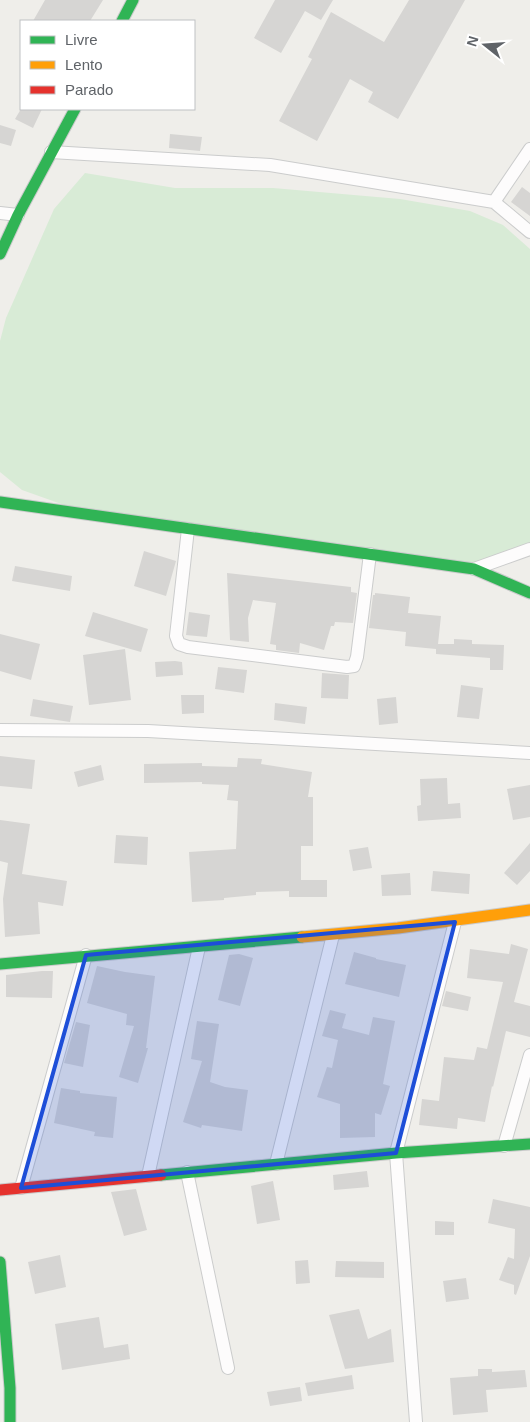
<svg xmlns="http://www.w3.org/2000/svg" width="530" height="1422" viewBox="0 0 530 1422" font-family="Arial,sans-serif">
	<style>
		.green { fill: #d8ebd6 }
		.building { fill: #d6d5d3 }
		.lines { fill: none; stroke-linecap: round; stroke-linejoin: round }
		.street-casing { stroke: #cbcccc; stroke-width: 14 }
		.fast-casing { stroke: #cacacb; stroke-width: 13 }
		.slow-casing { stroke: #cacacb; stroke-width: 13 }
		.jam-casing { stroke: #cacacb; stroke-width: 13 }
		.street { stroke: #fdfcfc; stroke-width: 12 }
		.fast { stroke: #30b455; stroke-width: 11 }
		.slow { stroke: #ff9f0a; stroke-width: 11 }
		.jam { stroke: #e5322d; stroke-width: 11 }
		.marked { fill: #1d4ed8; fill-opacity: 0.2; stroke: #1d4ed8; stroke-width: 4; stroke-linejoin: round }
	</style>
	<rect width="100%" height="100%" fill="#efeeea"/>
	<path class="green" d="M 85,173 L 175,188 L 273,188 L 400,199 L 470,211 L 503,225 L 530,249 L 530,543 L 474,564 L 67,506 L 22,490 L 0,472 L 0,341 L 6,318 L 54,209 Z"/>
	<path class="building" d="M 45,0 L 103,0 L 90,21 L 33,21 Z
		M 275,0 L 333,0 L 321,20 L 305,11 L 281,53 L 254,38 Z
		M 409,0 L 465,0 L 398,119 L 368,102 L 373,92 L 350,79 L 317,141 L 279,121 L 312,59 L 308,57 L 331,12 L 384,42 Z
		M 21,109 L 42,109 L 33,128 L 15,119 Z
		M 0,125 L 16,130 L 11,146 L 0,143 Z
		M 170,134 L 202,137 L 200,151 L 169,148 Z
		M 522,187 L 530,193 L 530,216 L 511,202 Z
		M 144,551 L 176,561 L 166,596 L 134,586 Z
		M 15,566 L 72,576 L 70,591 L 12,581 Z
		M 227,573 L 351,587 L 351,592 L 357,593 L 353,623 L 335,622 L 334,626 L 331,626 L 324,650 L 300,643 L 299,653 L 276,650 L 276,645 L 270,644 L 276,603 L 253,600 L 248,618 L 249,642 L 230,640 Z
		M 375,593 L 410,597 L 408,613 L 441,616 L 438,644 L 454,644 L 454,639 L 472,640 L 472,644 L 504,645 L 503,670 L 490,670 L 490,658 L 436,654 L 436,649 L 405,646 L 406,632 L 369,628 L 373,595 L 375,595 Z
		M 93,612 L 148,629 L 141,652 L 85,636 Z
		M 189,612 L 210,615 L 207,637 L 186,635 Z
		M 0,634 L 40,644 L 31,680 L 0,671 Z
		M 125,649 L 131,700 L 89,705 L 83,655 Z
		M 175,661 L 182,662 L 183,675 L 156,677 L 155,662 Z
		M 218,667 L 247,670 L 244,693 L 215,689 Z
		M 322,673 L 349,675 L 348,699 L 321,698 Z
		M 461,685 L 483,688 L 479,719 L 457,717 Z
		M 181,695 L 204,695 L 204,713 L 182,714 Z
		M 396,697 L 398,723 L 379,725 L 377,699 Z
		M 33,699 L 73,706 L 70,722 L 30,716 Z
		M 275,703 L 307,707 L 305,724 L 274,720 Z
		M 0,756 L 35,760 L 32,789 L 0,786 Z
		M 238,758 L 262,759 L 261,764 L 312,772 L 308,797 L 313,797 L 313,846 L 301,846 L 301,880 L 327,880 L 327,897 L 289,897 L 289,891 L 256,892 L 256,895 L 224,898 L 224,900 L 192,902 L 189,852 L 236,849 L 238,801 L 227,800 L 229,785 L 202,784 L 202,782 L 144,783 L 144,764 L 202,763 L 202,766 L 237,767 Z
		M 101,765 L 104,780 L 78,787 L 74,772 Z
		M 447,778 L 448,804 L 460,803 L 461,818 L 418,821 L 417,806 L 421,805 L 420,779 Z
		M 530,785 L 530,817 L 513,820 L 507,789 Z
		M 0,820 L 30,824 L 22,874 L 67,881 L 63,906 L 38,902 L 40,934 L 5,937 L 3,899 L 8,863 L 0,861 Z
		M 116,835 L 148,837 L 147,865 L 114,863 Z
		M 530,843 L 530,871 L 517,885 L 504,873 Z
		M 368,847 L 372,868 L 353,871 L 349,850 Z
		M 433,871 L 470,874 L 469,894 L 431,891 Z
		M 410,873 L 411,895 L 382,896 L 381,875 Z
		M 511,944 L 528,949 L 514,1002 L 530,1006 L 530,1037 L 506,1031 L 493,1087 L 492,1086 L 485,1122 L 458,1118 L 457,1129 L 419,1125 L 422,1099 L 439,1101 L 444,1057 L 474,1060 L 477,1047 L 487,1049 L 503,982 L 467,978 L 470,949 L 509,954 Z
		M 354,952 L 376,958 L 376,959 L 406,965 L 399,997 L 345,984 Z
		M 239,954 L 253,958 L 240,1006 L 218,1000 L 229,955 Z
		M 97,966 L 125,972 L 155,976 L 146,1048 L 148,1048 L 138,1083 L 119,1077 L 134,1026 L 126,1025 L 127,1014 L 87,1003 Z
		M 42,971 L 53,971 L 52,998 L 6,997 L 6,975 Z
		M 446,991 L 471,997 L 468,1011 L 442,1006 Z
		M 330,1010 L 346,1014 L 342,1028 L 369,1035 L 373,1017 L 395,1021 L 383,1084 L 390,1086 L 381,1115 L 375,1113 L 375,1137 L 340,1138 L 340,1104 L 317,1097 L 327,1067 L 332,1068 L 338,1040 L 322,1036 Z
		M 197,1021 L 219,1024 L 210,1082 L 225,1087 L 248,1090 L 242,1131 L 202,1125 L 201,1128 L 183,1122 L 202,1061 L 191,1059 Z
		M 76,1022 L 90,1025 L 83,1067 L 64,1063 Z
		M 61,1088 L 80,1091 L 80,1093 L 117,1097 L 113,1138 L 94,1136 L 95,1132 L 54,1123 Z
		M 367,1171 L 369,1187 L 334,1190 L 333,1175 Z
		M 273,1181 L 280,1220 L 257,1224 L 251,1186 Z
		M 136,1189 L 147,1230 L 124,1236 L 111,1192 Z
		M 493,1199 L 530,1207 L 530,1256 L 516,1295 L 514,1294 L 514,1285 L 499,1280 L 508,1257 L 514,1259 L 515,1229 L 488,1223 Z
		M 435,1221 L 454,1222 L 454,1235 L 435,1235 Z
		M 60,1255 L 66,1287 L 35,1294 L 28,1262 Z
		M 308,1260 L 310,1283 L 296,1284 L 295,1261 Z
		M 336,1261 L 384,1262 L 384,1278 L 335,1277 Z
		M 466,1278 L 469,1299 L 446,1302 L 443,1281 Z
		M 359,1309 L 368,1339 L 391,1329 L 394,1362 L 345,1369 L 329,1315 Z
		M 99,1317 L 104,1348 L 128,1344 L 130,1359 L 62,1370 L 55,1324 Z
		M 478,1369 L 492,1369 L 492,1372 L 525,1370 L 527,1387 L 486,1390 L 488,1412 L 453,1415 L 450,1378 L 478,1376 Z
		M 352,1375 L 354,1389 L 308,1396 L 305,1383 Z
		M 300,1387 L 302,1401 L 270,1406 L 267,1392 Z"/>
	<g class="lines">
		<defs>
			<path id="street" d="M 51,152 L 270,165 L 494,202 L 530,149
				M 494,202 L 530,232
				M 0,213 L 18,215
				M 188,529 L 176,636 L 179,644 L 188,647 L 347,667 L 354,666 L 357,657 L 370,554
				M 474,569 L 530,549
				M 0,730 L 148,731 L 530,753
				M 504,1146 L 530,1055
				M 276,1164 L 333,935
				M 187,1172 L 228,1368
				M 148,1176 L 199,947
				M 21,1188 L 86,955
				M 416,1422 L 396,1153 L 455,922"/>
			<path id="fast" d="M 122,21 L 133,0
				M 0,254 L 18,215 L 75,109
				M 0,502 L 474,569 L 530,593
				M 0,964 L 302,937
				M 161,1175 L 396,1153 L 530,1144
				M 0,1262 L 10,1388 L 10,1422"/>
			<path id="slow" d="M 302,937 L 398,928 L 530,910"/>
			<path id="jam" d="M 0,1190 L 161,1175"/>
		</defs>
		<use href="#street" class="street-casing"/>
		<use href="#fast" class="fast-casing"/>
		<use href="#slow" class="slow-casing"/>
		<use href="#jam" class="jam-casing"/>
		<use href="#street" class="street"/>
		<use href="#fast" class="fast"/>
		<use href="#slow" class="slow"/>
		<use href="#jam" class="jam"/>
	</g>
	<path class="marked" d="M 455,922 L 396,1153 L 21,1188 L 86,955 Z"/>
	<rect x="20" y="20" width="175" height="90" fill="#ffffff" stroke="#bfc1c3"/>
	<rect x="30" y="36" width="25" height="8" fill="#30b455" stroke="#bfc1c3"/>
	<text x="65" y="45" font-size="15" fill="#5f6368">Livre</text>
	<rect x="30" y="61" width="25" height="8" fill="#ff9f0a" stroke="#bfc1c3"/>
	<text x="65" y="70" font-size="15" fill="#5f6368">Lento</text>
	<rect x="30" y="86" width="25" height="8" fill="#e5322d" stroke="#bfc1c3"/>
	<text x="65" y="95" font-size="15" fill="#5f6368">Parado</text>
	<g transform="translate(485 45) rotate(287)" stroke="#ffffff" stroke-width="4" paint-order="stroke">
	<path d="M0-4L9 19L0 12L-9 19Z" fill="#5f6368"/>
	<text y="-8" font-size="14" font-weight="bold" text-anchor="middle" fill="#5f6368">N</text>
	</g>
</svg>
